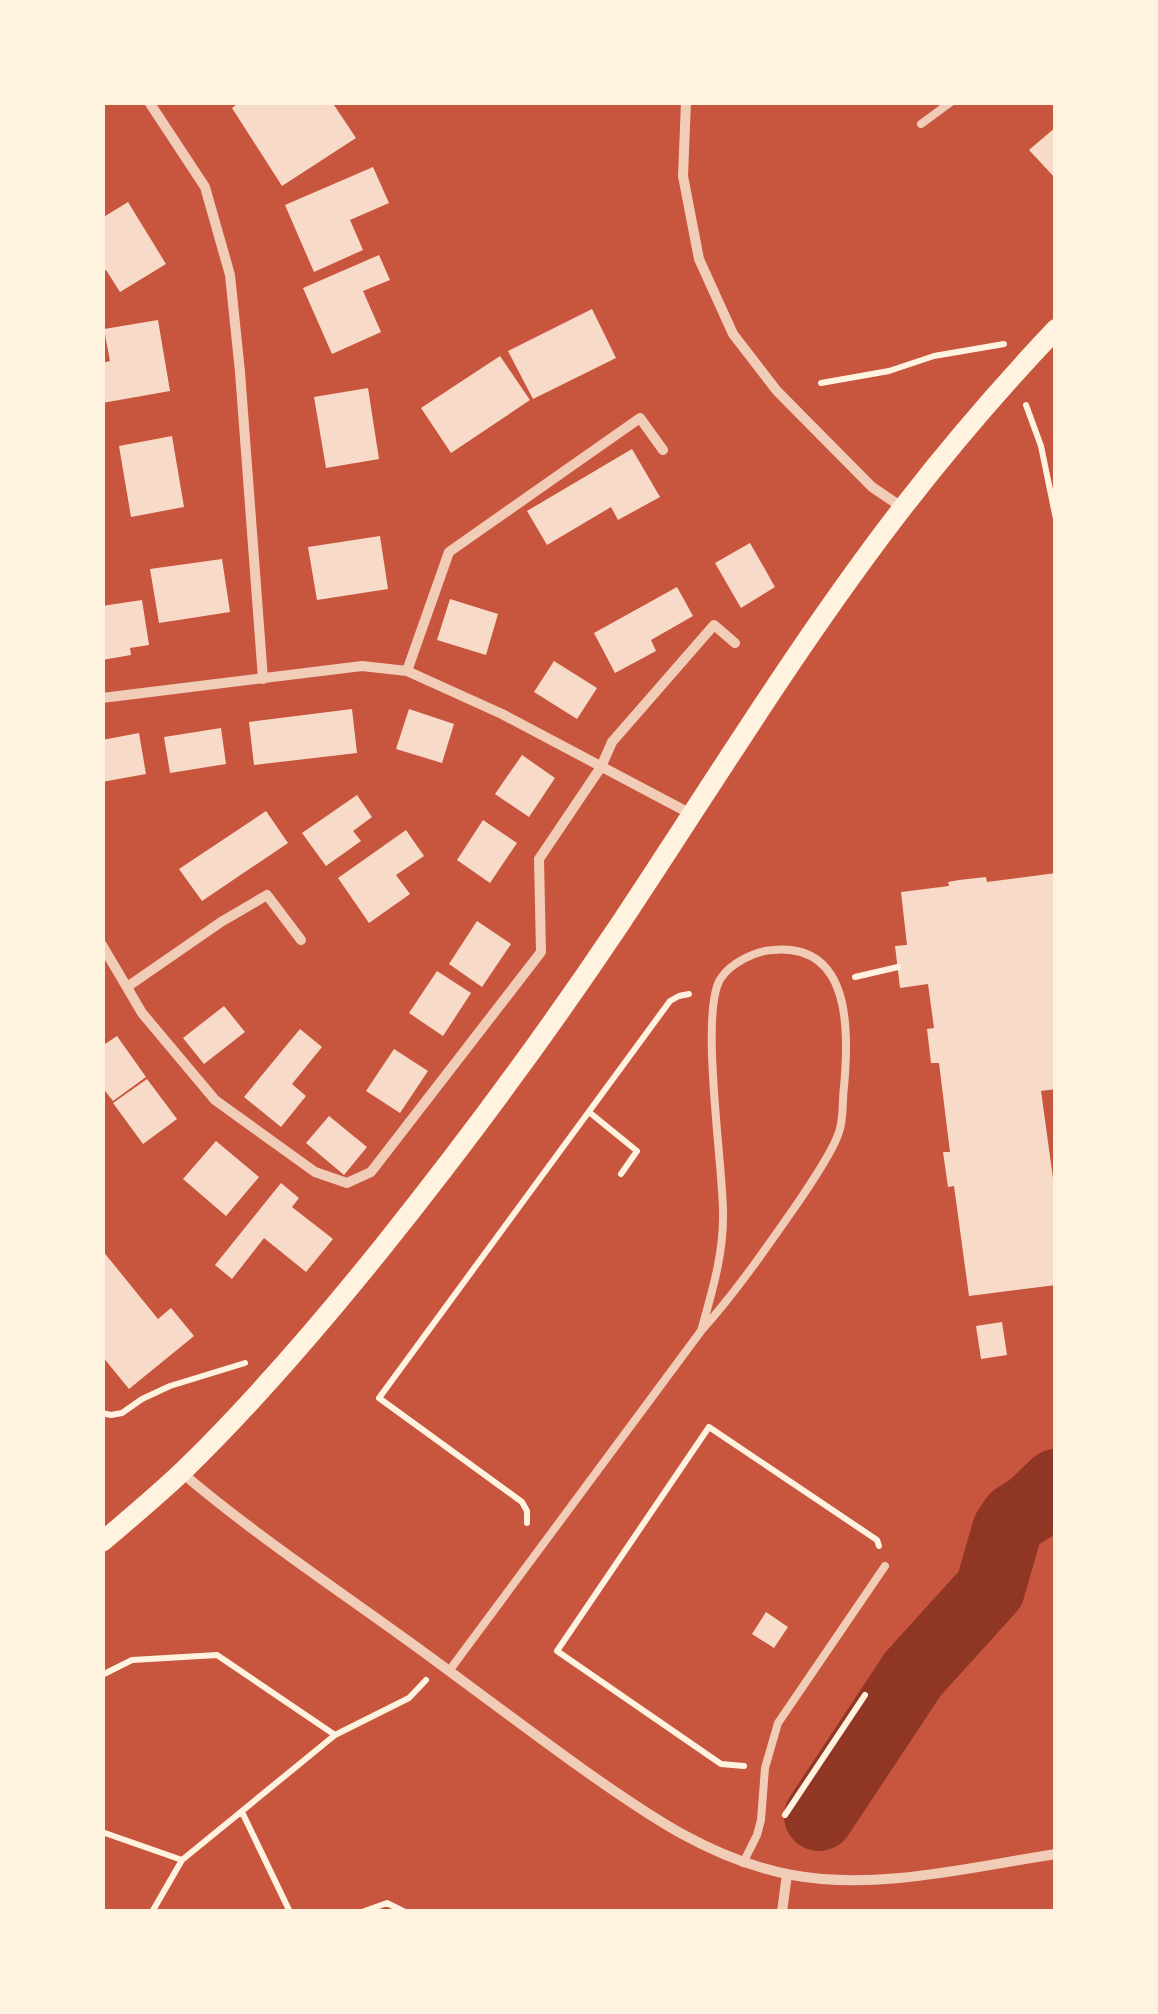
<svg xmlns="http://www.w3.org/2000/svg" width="1158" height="2014" viewBox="0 0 1158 2014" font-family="'IBM Plex Sans',sans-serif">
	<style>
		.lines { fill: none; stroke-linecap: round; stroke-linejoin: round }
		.river { stroke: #8f3625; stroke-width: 70 }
		.building { fill: #f7dbc8 }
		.path { stroke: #fff3e0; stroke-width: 6 }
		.service { stroke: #f1ccb7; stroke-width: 8 }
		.minor { stroke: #f1ccb7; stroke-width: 10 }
		.secondary { stroke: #fff3e0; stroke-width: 20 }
	</style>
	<rect width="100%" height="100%" fill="#c8553d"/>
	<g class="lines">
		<path class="river" d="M 819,1816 L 913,1674 L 990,1589 L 1007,1530 L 1015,1518 L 1031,1508 L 1056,1484"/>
	</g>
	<path class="building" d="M 240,102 L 332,102 L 356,138 L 282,186 L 232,108 Z
		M 1056,127 L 1056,179 L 1029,150 Z
		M 373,167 L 389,203 L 350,220 L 363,250 L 314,272 L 285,205 Z
		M 128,202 L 166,264 L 120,292 L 106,270 L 102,272 L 102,218 Z
		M 379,255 L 390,280 L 363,291 L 381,332 L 332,354 L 303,288 Z
		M 592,309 L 616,358 L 533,399 L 508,351 Z
		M 158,320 L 170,391 L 102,403 L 102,363 L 110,361 L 104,329 Z
		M 500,356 L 530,400 L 451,453 L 421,408 Z
		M 368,388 L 379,459 L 326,468 L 314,397 Z
		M 172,436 L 184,507 L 131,517 L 119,446 Z
		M 632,449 L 660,497 L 618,520 L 611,507 L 547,545 L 527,511 Z
		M 380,536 L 388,589 L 317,600 L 308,547 Z
		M 750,543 L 775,587 L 741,608 L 715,563 Z
		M 222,559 L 230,612 L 159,623 L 150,569 Z
		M 677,587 L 693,616 L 651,640 L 656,651 L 615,673 L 594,633 Z
		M 450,599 L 498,614 L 486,655 L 437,640 Z
		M 142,600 L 149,645 L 130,648 L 131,655 L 102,660 L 102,606 Z
		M 554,661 L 597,688 L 577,719 L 534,692 Z
		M 352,709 L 357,753 L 254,765 L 249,722 Z
		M 409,709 L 454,724 L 442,763 L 396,749 Z
		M 221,728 L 226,764 L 170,773 L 164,737 Z
		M 139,733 L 146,774 L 102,782 L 102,740 Z
		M 522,755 L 555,778 L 529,817 L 495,794 Z
		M 357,795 L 372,817 L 353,831 L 361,841 L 326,866 L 302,833 Z
		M 266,811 L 288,843 L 202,901 L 179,869 Z
		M 483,820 L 517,843 L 490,883 L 457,860 Z
		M 406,830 L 424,856 L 396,875 L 410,894 L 369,923 L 338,878 Z
		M 1056,873 L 1056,1089 L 1041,1091 L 1056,1200 L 1056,1285 L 969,1296 L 954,1186 L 948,1187 L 943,1152 L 950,1152 L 939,1063 L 931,1063 L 927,1029 L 934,1028 L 928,984 L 900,988 L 895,946 L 907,945 L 901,892 L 949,886 L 948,882 L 959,880 L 986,877 L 987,882 Z
		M 477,921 L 511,944 L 482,987 L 449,964 Z
		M 437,971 L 471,993 L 443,1036 L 409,1013 Z
		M 224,1006 L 245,1032 L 204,1064 L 183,1038 Z
		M 300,1029 L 322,1047 L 292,1084 L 306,1096 L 281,1127 L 244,1097 Z
		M 117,1036 L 146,1077 L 113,1101 L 102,1087 L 102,1046 Z
		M 394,1049 L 428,1071 L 400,1113 L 366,1091 Z
		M 147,1079 L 177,1119 L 143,1144 L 113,1103 Z
		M 329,1116 L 367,1147 L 344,1175 L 306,1143 Z
		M 216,1141 L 259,1177 L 226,1216 L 183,1179 Z
		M 281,1183 L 299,1198 L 292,1207 L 333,1239 L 306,1272 L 264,1238 L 232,1279 L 215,1265 Z
		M 102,1250 L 158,1319 L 171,1308 L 194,1336 L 129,1389 L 102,1356 Z
		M 1002,1322 L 1007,1355 L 981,1359 L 976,1326 Z
		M 766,1612 L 788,1627 L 774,1648 L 752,1634 Z"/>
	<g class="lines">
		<path class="path" d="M 821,383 L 889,371 L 934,356 L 1004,344
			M 1026,405 L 1041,446 L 1056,519
			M 855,977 L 898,967
			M 589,1112 L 637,1151 L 621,1174
			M 102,1413 L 111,1415 L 122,1413 L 142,1399 L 170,1386 L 245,1363
			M 527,1523 L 527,1511 L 522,1502 L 379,1398 L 670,1001 L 679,996 L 689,994
			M 102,1675 L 132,1660 L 217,1655 L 335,1735
			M 744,1766 L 721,1764 L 557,1651 L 709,1427 L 877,1540 L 879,1546
			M 242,1812 L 290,1912
			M 785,1815 L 865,1695
			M 102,1832 L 182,1860
			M 152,1912 L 182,1860 L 335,1735 L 409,1698 L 426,1680
			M 362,1912 L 387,1903 L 405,1912"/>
		<path class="service" d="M 921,124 L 951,102
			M 449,1671 L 701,1331 C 737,1291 766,1248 797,1204 C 809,1186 833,1152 839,1132 C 844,1118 842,1101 844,1087 C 849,1032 852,943 773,950 C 755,951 731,963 721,978 C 699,1010 723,1165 723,1212 C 724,1253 712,1292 701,1331
			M 743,1863 L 757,1835 L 761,1820 L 765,1768 L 778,1723 L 885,1566"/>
		<path class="minor" d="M 149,102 L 205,187 L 230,275 L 240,372 L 263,679
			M 686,102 L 683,176 L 699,259 L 733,334 L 777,391 L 872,487 L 903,508
			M 407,671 L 449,552 L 640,418 L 663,450
			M 102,698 L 362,666 L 407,671 L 502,714 L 691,814
			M 102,945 L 142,1013 L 215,1100 L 315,1172 L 347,1183 L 371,1172 L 541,952 L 539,859 L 601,767 L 612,742 L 714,625 L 735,643
			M 127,987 L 221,922 L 267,895 L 301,940
			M 181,1472 C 262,1541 352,1599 437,1662 C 486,1698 535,1735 584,1770 C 649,1816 712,1860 792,1875 C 878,1891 970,1867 1056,1854
			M 782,1912 L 787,1874"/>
		<path class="secondary" d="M 102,1542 C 130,1518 158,1495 184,1470 C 255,1401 319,1326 381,1249 C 465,1144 545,1036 620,924 C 713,784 801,639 904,506 C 952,444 1002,386 1056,329"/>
	</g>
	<rect width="1158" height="2014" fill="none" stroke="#fff3e0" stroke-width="210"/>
</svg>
